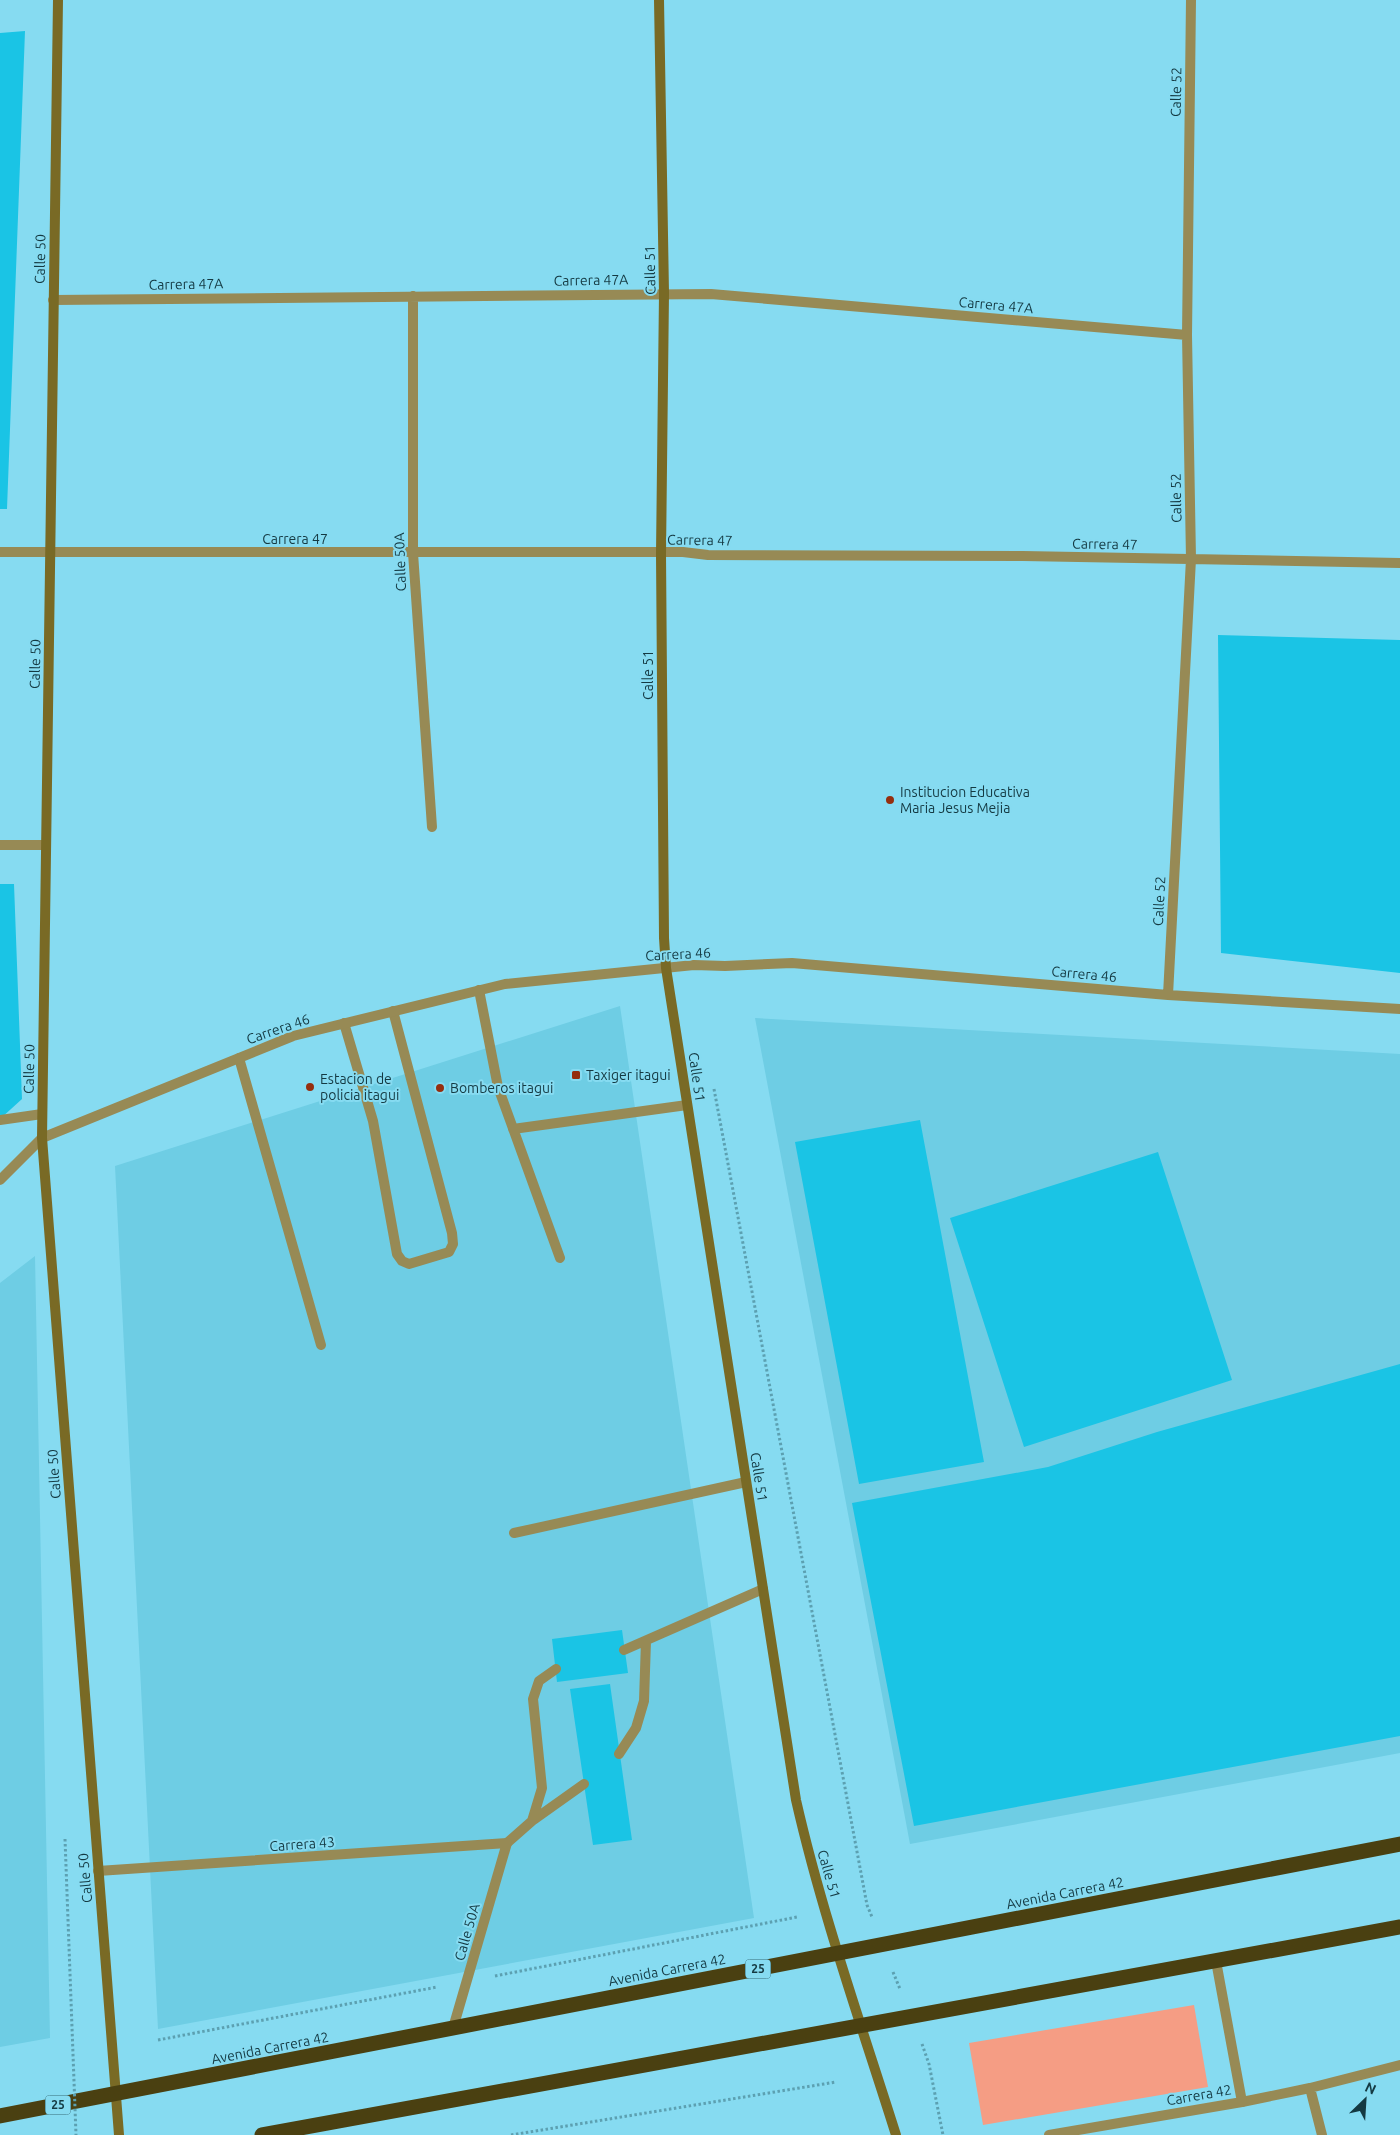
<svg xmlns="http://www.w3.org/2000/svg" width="1400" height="2135" viewBox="0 0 1400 2135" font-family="Ubuntu,sans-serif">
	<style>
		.built { fill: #6ecde4 }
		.green { fill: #f59d84 }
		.building { fill: #1ac4e5 }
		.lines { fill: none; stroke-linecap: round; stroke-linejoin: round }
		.path { stroke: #5ca0b1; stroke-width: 3; stroke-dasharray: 2.5 2.5; stroke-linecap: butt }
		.lane { stroke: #978a55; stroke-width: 10 }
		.street { stroke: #978a55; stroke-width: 10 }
		.secondary { stroke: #796a25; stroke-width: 10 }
		.highway { stroke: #4a4011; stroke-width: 15 }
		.path-bridge { stroke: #5ca0b1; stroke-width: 3; stroke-dasharray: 2.5 2.5; stroke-linecap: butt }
		.poi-dot { fill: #952e0e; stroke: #86dbf1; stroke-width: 2 }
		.labels { text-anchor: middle; stroke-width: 4; stroke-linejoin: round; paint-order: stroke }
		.shield { fill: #86dbf1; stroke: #366a76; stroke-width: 1 }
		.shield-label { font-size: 12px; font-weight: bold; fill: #143942 }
		.street-label { font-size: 14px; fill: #143942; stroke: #86dbf1 }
		.poi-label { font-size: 14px; fill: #143942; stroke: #86dbf1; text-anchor: start }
	</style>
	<rect width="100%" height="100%" fill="#86dbf1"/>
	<path class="built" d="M 620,1006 L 754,1918 L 158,2029 L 115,1166 Z
		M 755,1018 L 1400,1054 L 1400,1753 L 910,1844 Z
		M 35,1256 L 50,2038 L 0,2047 L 0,1283 Z"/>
	<path class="green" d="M 1194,2005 L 1208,2087 L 983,2125 L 969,2043 Z"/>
	<path class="building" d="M 25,31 L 7,509 L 0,509 L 0,33 Z
		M 1218,635 L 1400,640 L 1400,973 L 1221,953 Z
		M 0,884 L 14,884 L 22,1099 L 0,1119 Z
		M 920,1120 L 984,1462 L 859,1484 L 795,1142 Z
		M 1158,1152 L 1232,1380 L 1024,1447 L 950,1218 Z
		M 1400,1364 L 1400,1736 L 914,1826 L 852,1503 L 1048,1467 L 1157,1432 Z
		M 622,1630 L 628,1673 L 557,1682 L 552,1639 Z
		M 610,1684 L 632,1840 L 593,1845 L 570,1689 Z"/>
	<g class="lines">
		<path class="path" d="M 714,1089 L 867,1905 L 872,1917
			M 893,1972 L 900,1989
			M 495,1976 L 797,1917
			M 158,2040 L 437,1987
			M 922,2044 L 929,2064 L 943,2135
			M 511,2135 L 836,2082"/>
		<path class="lane" d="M 479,990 L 498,1087 L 560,1258
			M 344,1023 L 373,1121 L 397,1254 L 402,1261 L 409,1264 L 449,1252 L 453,1244 L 452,1233 L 393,1011
			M 239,1058 L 321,1345
			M 0,1120 L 42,1114
			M 513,1129 L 687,1105
			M 514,1533 L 746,1482
			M 624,1650 L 763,1589
			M 619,1754 L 636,1728 L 644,1701 L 646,1641
			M 532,1821 L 584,1784
			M 507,1843 L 532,1821 L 542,1788 L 533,1699 L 539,1681 L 556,1669
			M 1310,2088 L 1400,2065
			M 1242,2102 L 1310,2088 L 1322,2135"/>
		<path class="street" d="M 413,296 L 413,553 L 432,827
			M 53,300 L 711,294 L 1187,335
			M 0,552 L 683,552 L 708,555 L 1023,556 L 1400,563
			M 0,845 L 46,845
			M 1168,995 L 1191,559 L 1187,335 L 1191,0
			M 0,1180 L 42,1138 L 293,1036 L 505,984 L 694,965 L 725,966 L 792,963 L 1168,995 L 1400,1009
			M 98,1871 L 507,1843 L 453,2028
			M 1049,2135 L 1242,2102 L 1216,1961"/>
		<path class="secondary" d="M 58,0 L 42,1138 L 119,2135
			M 659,0 L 664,293 L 661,554 L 664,938 L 666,968 L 796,1800 C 822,1914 861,2024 896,2135"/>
		<path class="highway" d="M 0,2116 L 1400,1844
			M 262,2135 L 1400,1927"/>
		<path class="path-bridge" d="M 65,1839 L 76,2135"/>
	</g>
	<g class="poi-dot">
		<circle cx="890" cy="800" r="5"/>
		<rect x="571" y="1070" width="10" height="10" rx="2.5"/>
		<circle cx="310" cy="1087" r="5"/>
		<circle cx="440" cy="1088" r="5"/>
	</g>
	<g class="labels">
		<g class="shield">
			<rect x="745.5" y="1959.5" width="25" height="19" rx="4"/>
			<rect x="45.5" y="2095.5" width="25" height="19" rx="4"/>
		</g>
		<g class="shield-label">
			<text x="758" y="1973">25</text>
			<text x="58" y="2109">25</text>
		</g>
		<g class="street-label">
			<text transform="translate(1176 92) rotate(-89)" y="5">Calle 52</text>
			<text transform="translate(40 259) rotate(-89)" y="5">Calle 50</text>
			<text transform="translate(650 270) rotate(-91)" y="5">Calle 51</text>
			<text transform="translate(591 280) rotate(-1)" y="5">Carrera 47A</text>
			<text transform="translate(186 284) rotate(-1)" y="5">Carrera 47A</text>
			<text transform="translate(996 305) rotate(5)" y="5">Carrera 47A</text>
			<text transform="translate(1176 498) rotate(-91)" y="5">Calle 52</text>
			<text x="295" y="544">Carrera 47</text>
			<text transform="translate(700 540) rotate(1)" y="5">Carrera 47</text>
			<text transform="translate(1105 544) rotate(1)" y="5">Carrera 47</text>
			<text transform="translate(400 562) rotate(-92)" y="5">Calle 50A</text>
			<text transform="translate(35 664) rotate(-89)" y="5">Calle 50</text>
			<text transform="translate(648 675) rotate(-90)" y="5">Calle 51</text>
			<text transform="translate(1159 901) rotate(-87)" y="5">Calle 52</text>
			<text transform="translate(678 954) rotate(-3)" y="5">Carrera 46</text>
			<text transform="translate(1084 974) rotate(5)" y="5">Carrera 46</text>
			<text transform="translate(278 1029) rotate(-19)" y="5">Carrera 46</text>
			<text transform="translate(29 1069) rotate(-89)" y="5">Calle 50</text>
			<text transform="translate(697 1077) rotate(82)" y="5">Calle 51</text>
			<text transform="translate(54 1474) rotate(-94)" y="5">Calle 50</text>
			<text transform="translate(759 1477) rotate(81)" y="5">Calle 51</text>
			<text transform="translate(302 1844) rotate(-4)" y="5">Carrera 43</text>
			<text transform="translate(829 1874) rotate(74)" y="5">Calle 51</text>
			<text transform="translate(85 1878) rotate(-95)" y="5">Calle 50</text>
			<text transform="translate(1065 1893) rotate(-11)" y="5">Avenida Carrera 42</text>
			<text transform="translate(467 1932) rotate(-74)" y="5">Calle 50A</text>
			<text transform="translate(667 1970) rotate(-11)" y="5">Avenida Carrera 42</text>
			<text transform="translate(270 2048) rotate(-11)" y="5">Avenida Carrera 42</text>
			<text transform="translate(1199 2095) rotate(-10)" y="5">Carrera 42</text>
		</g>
		<g class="poi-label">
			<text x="900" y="797">Institucion Educativa<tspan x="900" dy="16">Maria Jesus Mejia</tspan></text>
			<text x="586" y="1080">Taxiger itagui</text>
			<text x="320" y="1084">Estacion de<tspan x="320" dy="16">policia itagui</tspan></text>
			<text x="450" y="1093">Bomberos itagui</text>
		</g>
	</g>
	<g transform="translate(1365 2100) rotate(25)" stroke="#86dbf1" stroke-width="4" paint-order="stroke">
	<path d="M0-4L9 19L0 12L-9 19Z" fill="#143942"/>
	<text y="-8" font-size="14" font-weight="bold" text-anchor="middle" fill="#143942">N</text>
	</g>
</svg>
